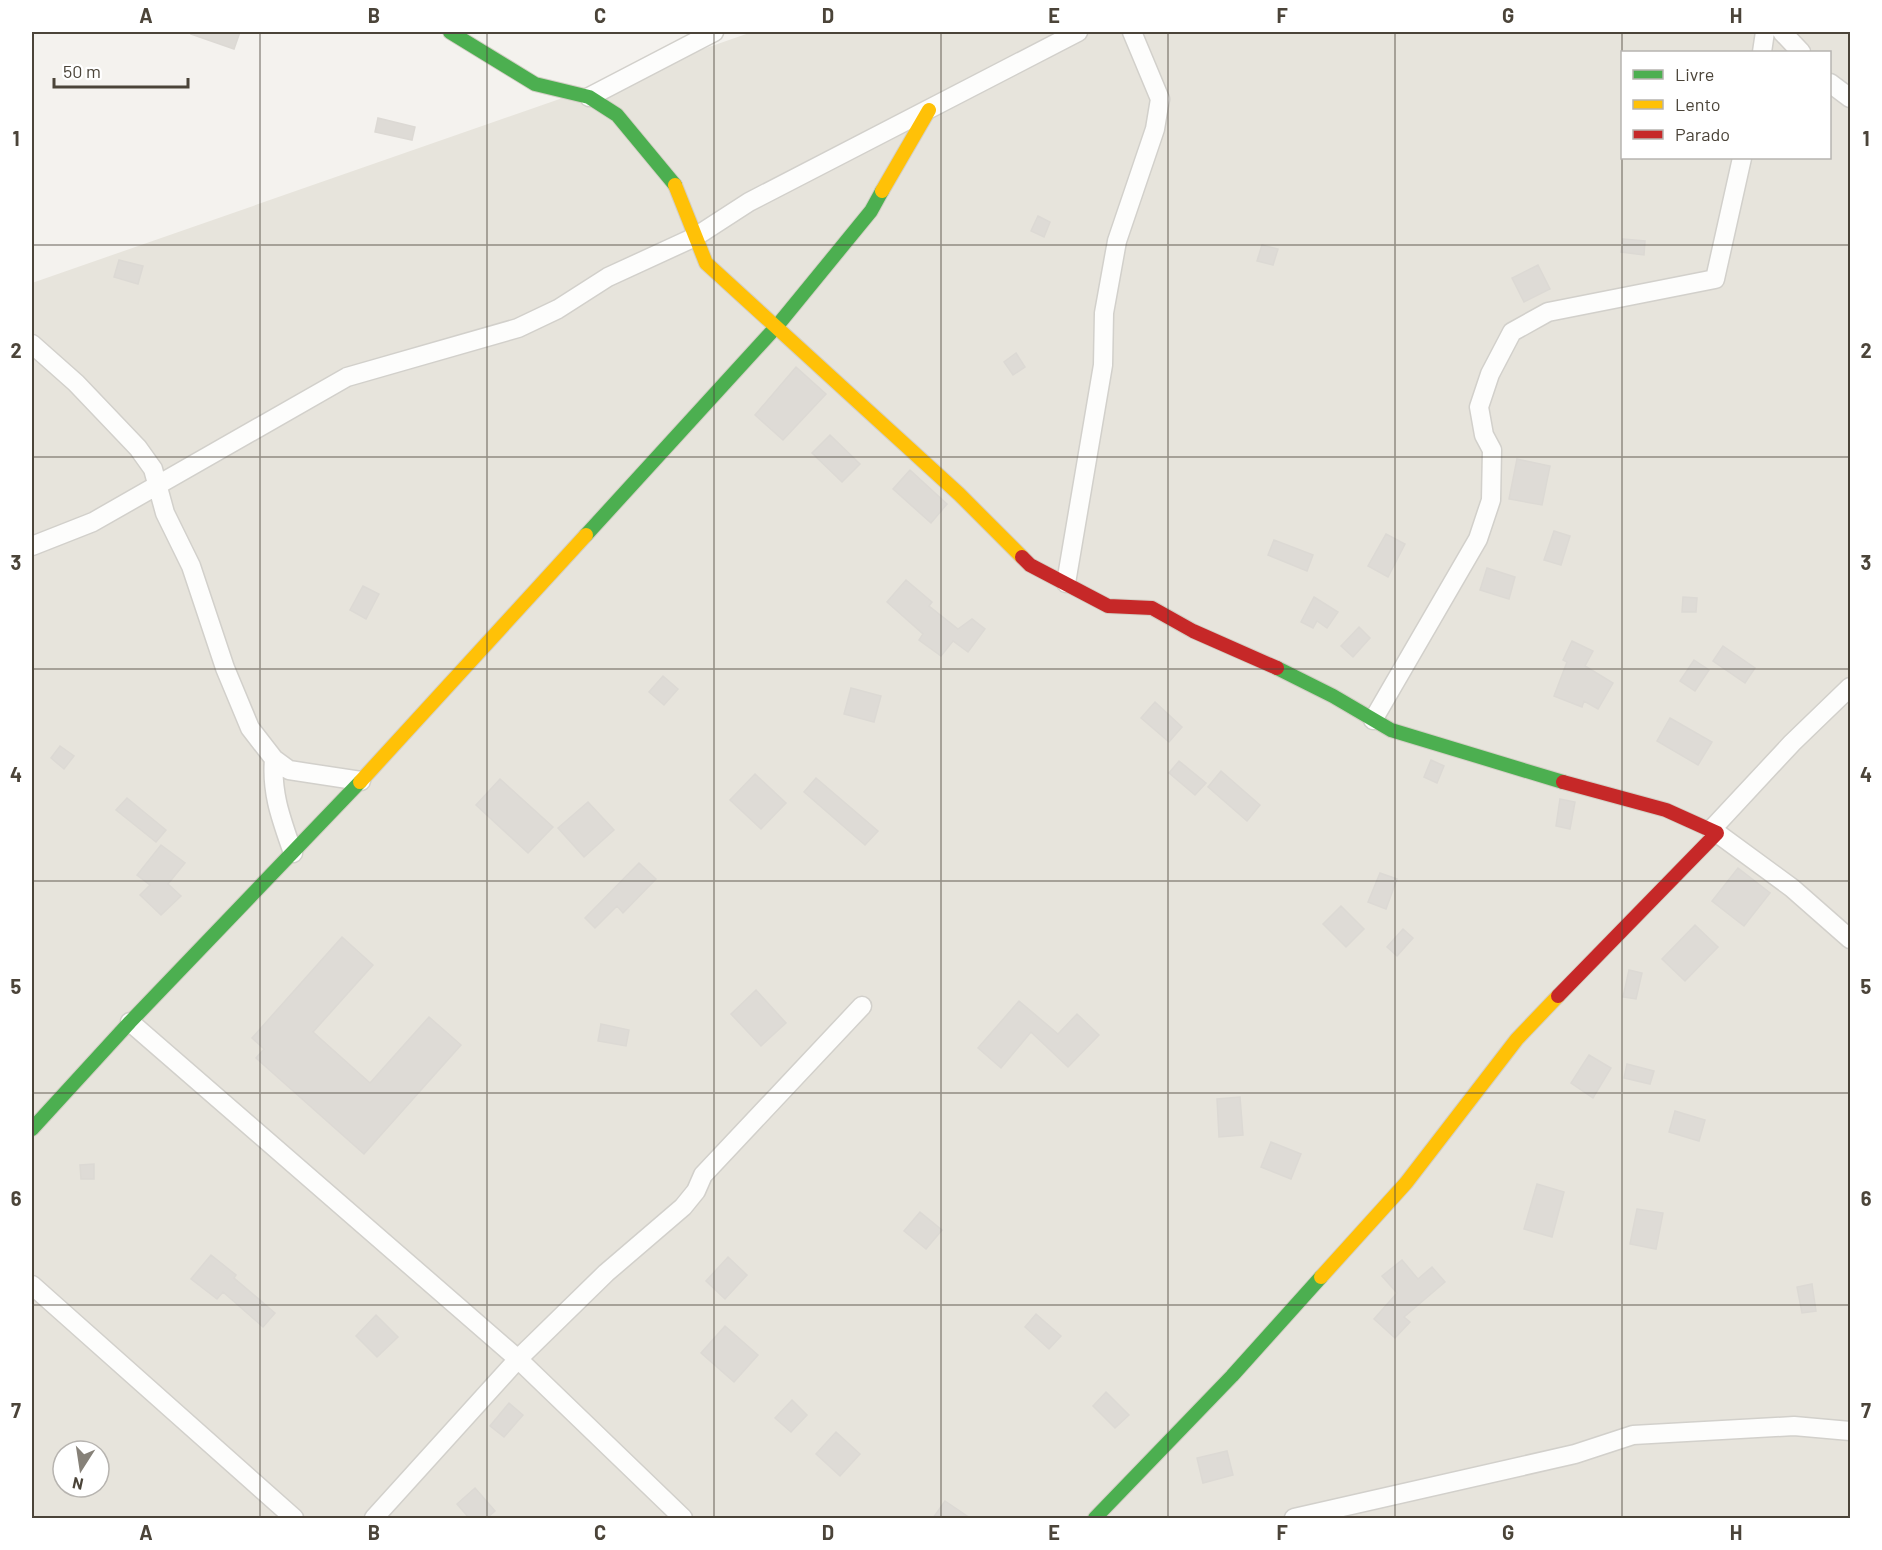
<svg xmlns="http://www.w3.org/2000/svg" width="1882" height="1550" viewBox="0 0 1882 1550" font-family="Barlow,sans-serif">
	<style>
		.residential { fill: #e7e4dc; fill-rule: evenodd }
		.building { fill: #dedbd6; stroke: #dcd9d4; stroke-width: 1.5 }
		.lines { fill: none; stroke-linecap: round; stroke-linejoin: round }
		.street-casing { stroke: #d2d0cb; stroke-width: 21 }
		.fast-casing { stroke: #d3cfc5; stroke-width: 16 }
		.slow-casing { stroke: #d3cfc5; stroke-width: 16 }
		.jam-casing { stroke: #d3cfc5; stroke-width: 16 }
		.street { stroke: #fdfdfc; stroke-width: 18 }
		.fast { stroke: #4caf50; stroke-width: 14 }
		.slow { stroke: #ffc107; stroke-width: 14 }
		.jam { stroke: #c62828; stroke-width: 14 }
		.grid { fill: none; stroke: #4b4439; stroke-width: 1.5; stroke-opacity: 0.55 }
		.neatline { fill: none; stroke: #4b4439; stroke-width: 2 }
		.grid-label { font-size: 20px; text-anchor: middle; font-weight: bold; fill: #4b4439 }
	</style>
	<rect width="100%" height="100%" fill="#f4f2ee"/>
	<path class="residential" d="M 752,32 L 1850,32 L 1850,1518 L 32,1518 L 32,283 ZM 1622,52 L 1830,52 L 1830,158 L 1622,158 ZM 63,1451 L 99,1451 L 99,1487 L 63,1487 Z"/>
	<path class="building" d="M 192,32 L 240,32 L 234,49 L 191,34 Z
		M 378,118 L 415,127 L 412,140 L 375,132 Z
		M 1038,216 L 1050,222 L 1044,237 L 1031,231 Z
		M 1623,239 L 1645,241 L 1644,255 L 1621,252 Z
		M 1262,245 L 1278,249 L 1273,265 L 1257,261 Z
		M 119,260 L 143,266 L 138,284 L 114,277 Z
		M 1538,265 L 1550,289 L 1524,302 L 1512,278 Z
		M 1016,353 L 1025,367 L 1013,375 L 1004,362 Z
		M 796,367 L 826,394 L 783,440 L 755,415 Z
		M 830,435 L 860,464 L 842,482 L 812,453 Z
		M 1517,459 L 1550,466 L 1542,505 L 1509,499 Z
		M 910,470 L 947,504 L 931,523 L 893,489 Z
		M 1554,531 L 1570,536 L 1561,565 L 1544,560 Z
		M 1386,534 L 1405,544 L 1388,577 L 1368,566 Z
		M 1274,540 L 1313,555 L 1307,571 L 1268,555 Z
		M 1487,568 L 1515,577 L 1509,599 L 1480,590 Z
		M 906,580 L 932,602 L 929,606 L 958,629 L 972,619 L 985,629 L 968,652 L 953,641 L 941,656 L 919,640 L 923,634 L 887,602 Z
		M 363,586 L 379,594 L 366,619 L 350,610 Z
		M 1314,597 L 1338,612 L 1327,628 L 1317,621 L 1313,628 L 1301,622 Z
		M 1683,597 L 1697,598 L 1696,612 L 1682,612 Z
		M 1359,627 L 1370,638 L 1353,657 L 1341,646 Z
		M 1572,641 L 1593,651 L 1585,666 L 1613,683 L 1598,709 L 1584,701 L 1582,707 L 1554,696 L 1567,662 L 1563,660 Z
		M 1723,646 L 1755,668 L 1745,683 L 1713,661 Z
		M 1694,660 L 1709,670 L 1695,691 L 1680,681 Z
		M 663,676 L 678,689 L 664,705 L 649,692 Z
		M 851,688 L 881,696 L 874,722 L 844,714 Z
		M 1155,702 L 1182,727 L 1169,742 L 1141,718 Z
		M 1670,718 L 1712,742 L 1698,765 L 1657,741 Z
		M 60,746 L 74,756 L 64,769 L 51,758 Z
		M 1431,760 L 1444,766 L 1437,783 L 1424,777 Z
		M 1179,761 L 1206,783 L 1195,795 L 1169,773 Z
		M 1221,771 L 1260,805 L 1247,821 L 1208,787 Z
		M 755,774 L 786,803 L 761,829 L 730,800 Z
		M 816,778 L 878,831 L 865,845 L 804,792 Z
		M 500,779 L 553,827 L 528,853 L 476,805 Z
		M 127,798 L 166,830 L 156,842 L 116,810 Z
		M 1560,799 L 1575,802 L 1570,829 L 1556,826 Z
		M 588,802 L 614,830 L 584,857 L 558,828 Z
		M 161,845 L 185,863 L 168,884 L 181,896 L 161,915 L 140,895 L 150,885 L 137,875 Z
		M 639,863 L 656,879 L 623,913 L 617,906 L 595,928 L 585,918 Z
		M 1738,868 L 1770,893 L 1744,926 L 1712,901 Z
		M 1380,873 L 1397,879 L 1386,909 L 1368,902 Z
		M 1341,906 L 1364,929 L 1346,947 L 1323,924 Z
		M 1695,925 L 1718,947 L 1685,981 L 1662,959 Z
		M 1403,929 L 1413,938 L 1397,956 L 1387,947 Z
		M 342,937 L 373,965 L 313,1032 L 370,1083 L 429,1017 L 461,1045 L 364,1154 L 256,1058 L 264,1049 L 252,1038 Z
		M 1629,970 L 1642,973 L 1636,999 L 1623,997 Z
		M 756,990 L 786,1023 L 761,1046 L 731,1014 Z
		M 1019,1001 L 1058,1034 L 1077,1014 L 1099,1035 L 1068,1067 L 1031,1032 L 1001,1068 L 978,1048 Z
		M 601,1024 L 629,1030 L 626,1046 L 598,1041 Z
		M 1589,1055 L 1611,1068 L 1593,1098 L 1571,1083 Z
		M 1627,1064 L 1654,1071 L 1650,1084 L 1624,1078 Z
		M 1240,1097 L 1243,1135 L 1219,1137 L 1217,1099 Z
		M 1675,1111 L 1705,1120 L 1699,1141 L 1669,1132 Z
		M 1271,1142 L 1301,1154 L 1291,1179 L 1261,1167 Z
		M 94,1164 L 94,1179 L 81,1179 L 80,1165 Z
		M 1537,1184 L 1564,1192 L 1552,1237 L 1524,1229 Z
		M 1637,1209 L 1663,1213 L 1656,1249 L 1630,1244 Z
		M 920,1212 L 942,1230 L 926,1249 L 904,1231 Z
		M 211,1255 L 236,1275 L 234,1278 L 275,1313 L 263,1327 L 223,1292 L 217,1299 L 191,1279 Z
		M 728,1257 L 747,1275 L 725,1299 L 706,1281 Z
		M 1402,1260 L 1418,1279 L 1432,1267 L 1445,1282 L 1404,1317 L 1410,1322 L 1395,1338 L 1374,1319 L 1397,1293 L 1382,1276 Z
		M 1812,1284 L 1816,1311 L 1802,1313 L 1797,1287 Z
		M 1036,1314 L 1061,1336 L 1049,1349 L 1025,1327 Z
		M 376,1315 L 398,1337 L 377,1357 L 356,1336 Z
		M 725,1326 L 758,1355 L 734,1382 L 701,1353 Z
		M 1106,1392 L 1129,1415 L 1115,1428 L 1093,1406 Z
		M 792,1400 L 807,1415 L 791,1432 L 775,1418 Z
		M 509,1403 L 523,1415 L 504,1437 L 490,1426 Z
		M 836,1432 L 860,1454 L 840,1476 L 816,1454 Z
		M 1227,1451 L 1233,1475 L 1203,1483 L 1197,1458 Z
		M 475,1488 L 495,1511 L 487,1518 L 469,1518 L 457,1504 Z
		M 945,1501 L 970,1518 L 933,1518 Z"/>
	<g class="lines">
		<defs>
			<path id="street" d="M 1782,32 L 1801,52
				M 1762,52 L 1765,32
				M 1830,83 L 1850,98
				M 589,97 L 714,32
				M 32,344 L 76,383 L 138,448 L 153,469 L 165,513 L 191,566 L 225,668 L 250,728 L 274,759 L 289,770 L 361,781
				M 32,546 L 93,522 L 347,377 L 518,328 L 558,309 L 608,277 L 695,237 L 749,202 L 1078,32
				M 1066,583 L 1103,365 L 1104,313 L 1117,241 L 1155,129 L 1160,99 L 1132,32
				M 1373,720 L 1478,539 L 1491,500 L 1492,450 L 1484,435 L 1479,407 L 1490,374 L 1512,332 L 1548,312 L 1715,279 L 1742,158
				M 274,759 C 271,794 282,821 293,853
				M 1711,830 L 1792,743 L 1850,687
				M 1717,833 L 1792,888 L 1850,939
				M 130,1022 L 518,1359 L 683,1518
				M 32,1285 L 294,1518
				M 374,1518 L 518,1359 L 606,1273 L 683,1207 L 696,1191 L 703,1175 L 862,1006
				M 1294,1518 L 1575,1454 L 1633,1435 L 1794,1426 L 1850,1431"/>
			<path id="fast" d="M 450,32 L 535,84 L 589,97 L 617,115 L 675,185
				M 586,535 L 777,326 L 871,211 L 882,191
				M 1277,668 L 1333,696 L 1391,730 L 1563,782
				M 32,1129 L 130,1022 L 360,782
				M 1095,1518 L 1232,1376 L 1321,1277"/>
			<path id="slow" d="M 675,185 L 706,263 L 959,494 L 1022,557
				M 882,191 L 929,110
				M 360,782 L 586,535
				M 1321,1277 L 1406,1183 L 1517,1039 L 1558,996"/>
			<path id="jam" d="M 1022,557 L 1030,565 L 1108,606 L 1152,608 L 1193,631 L 1277,668
				M 1558,996 L 1717,833 L 1666,810 L 1563,782"/>
		</defs>
		<use href="#street" class="street-casing"/>
		<use href="#fast" class="fast-casing"/>
		<use href="#slow" class="slow-casing"/>
		<use href="#jam" class="jam-casing"/>
		<use href="#street" class="street"/>
		<use href="#fast" class="fast"/>
		<use href="#slow" class="slow"/>
		<use href="#jam" class="jam"/>
	</g>
	<path class="grid" d="M 260,32 L 260,1518M 487,32 L 487,1518M 714,32 L 714,1518M 941,32 L 941,1518M 1168,32 L 1168,1518M 1395,32 L 1395,1518M 1622,32 L 1622,1518M 32,245 L 1850,245M 32,457 L 1850,457M 32,669 L 1850,669M 32,881 L 1850,881M 32,1093 L 1850,1093M 32,1305 L 1850,1305"/>
	<rect width="1882" height="1550" fill="none" stroke="#ffffff" stroke-width="66"/>
	<rect x="1621" y="51" width="210" height="108" fill="#ffffff" stroke="#b7b4b0" stroke-width="1.5"/>
	<rect x="1633" y="70" width="30" height="9" fill="#4caf50" stroke="#b7b4b0" stroke-width="1.5"/>
	<text x="1675" y="81" font-size="18" fill="#4b4439">Livre</text>
	<rect x="1633" y="100" width="30" height="9" fill="#ffc107" stroke="#b7b4b0" stroke-width="1.5"/>
	<text x="1675" y="111" font-size="18" fill="#4b4439">Lento</text>
	<rect x="1633" y="130" width="30" height="9" fill="#c62828" stroke="#b7b4b0" stroke-width="1.5"/>
	<text x="1675" y="141" font-size="18" fill="#4b4439">Parado</text>
	<g transform="translate(81 1469) rotate(192)"><circle r="28" fill="#ffffff" stroke="#b7b4b0" stroke-width="1.5"/>
	<path d="M0-4.5L10 22L0 15L-10 22Z" fill="#868178"/>
	<text y="-9" font-size="16" font-weight="bold" text-anchor="middle" fill="#4b4439">N</text>
	</g>
	<path d="M54 78v9h134v-9" fill="none" stroke="#4b4439" stroke-width="3"/>
	<text x="63" y="78" font-size="18" fill="#4b4439" stroke="#ffffff" stroke-width="4.5" paint-order="stroke">50 m</text>
	<rect x="33" y="33" width="1816" height="1484" class="neatline"/>
	<g class="grid-label">
		<text x="146" y="23">A</text>
		<text x="374" y="23">B</text>
		<text x="600" y="23">C</text>
		<text x="828" y="23">D</text>
		<text x="1054" y="23">E</text>
		<text x="1282" y="23">F</text>
		<text x="1508" y="23">G</text>
		<text x="1736" y="23">H</text>
		<text x="16" y="146">1</text>
		<text x="1866" y="146">1</text>
		<text x="16" y="358">2</text>
		<text x="1866" y="358">2</text>
		<text x="16" y="570">3</text>
		<text x="1866" y="570">3</text>
		<text x="16" y="782">4</text>
		<text x="1866" y="782">4</text>
		<text x="16" y="994">5</text>
		<text x="1866" y="994">5</text>
		<text x="16" y="1206">6</text>
		<text x="1866" y="1206">6</text>
		<text x="16" y="1418">7</text>
		<text x="1866" y="1418">7</text>
		<text x="146" y="1540">A</text>
		<text x="374" y="1540">B</text>
		<text x="600" y="1540">C</text>
		<text x="828" y="1540">D</text>
		<text x="1054" y="1540">E</text>
		<text x="1282" y="1540">F</text>
		<text x="1508" y="1540">G</text>
		<text x="1736" y="1540">H</text>
	</g>
</svg>
